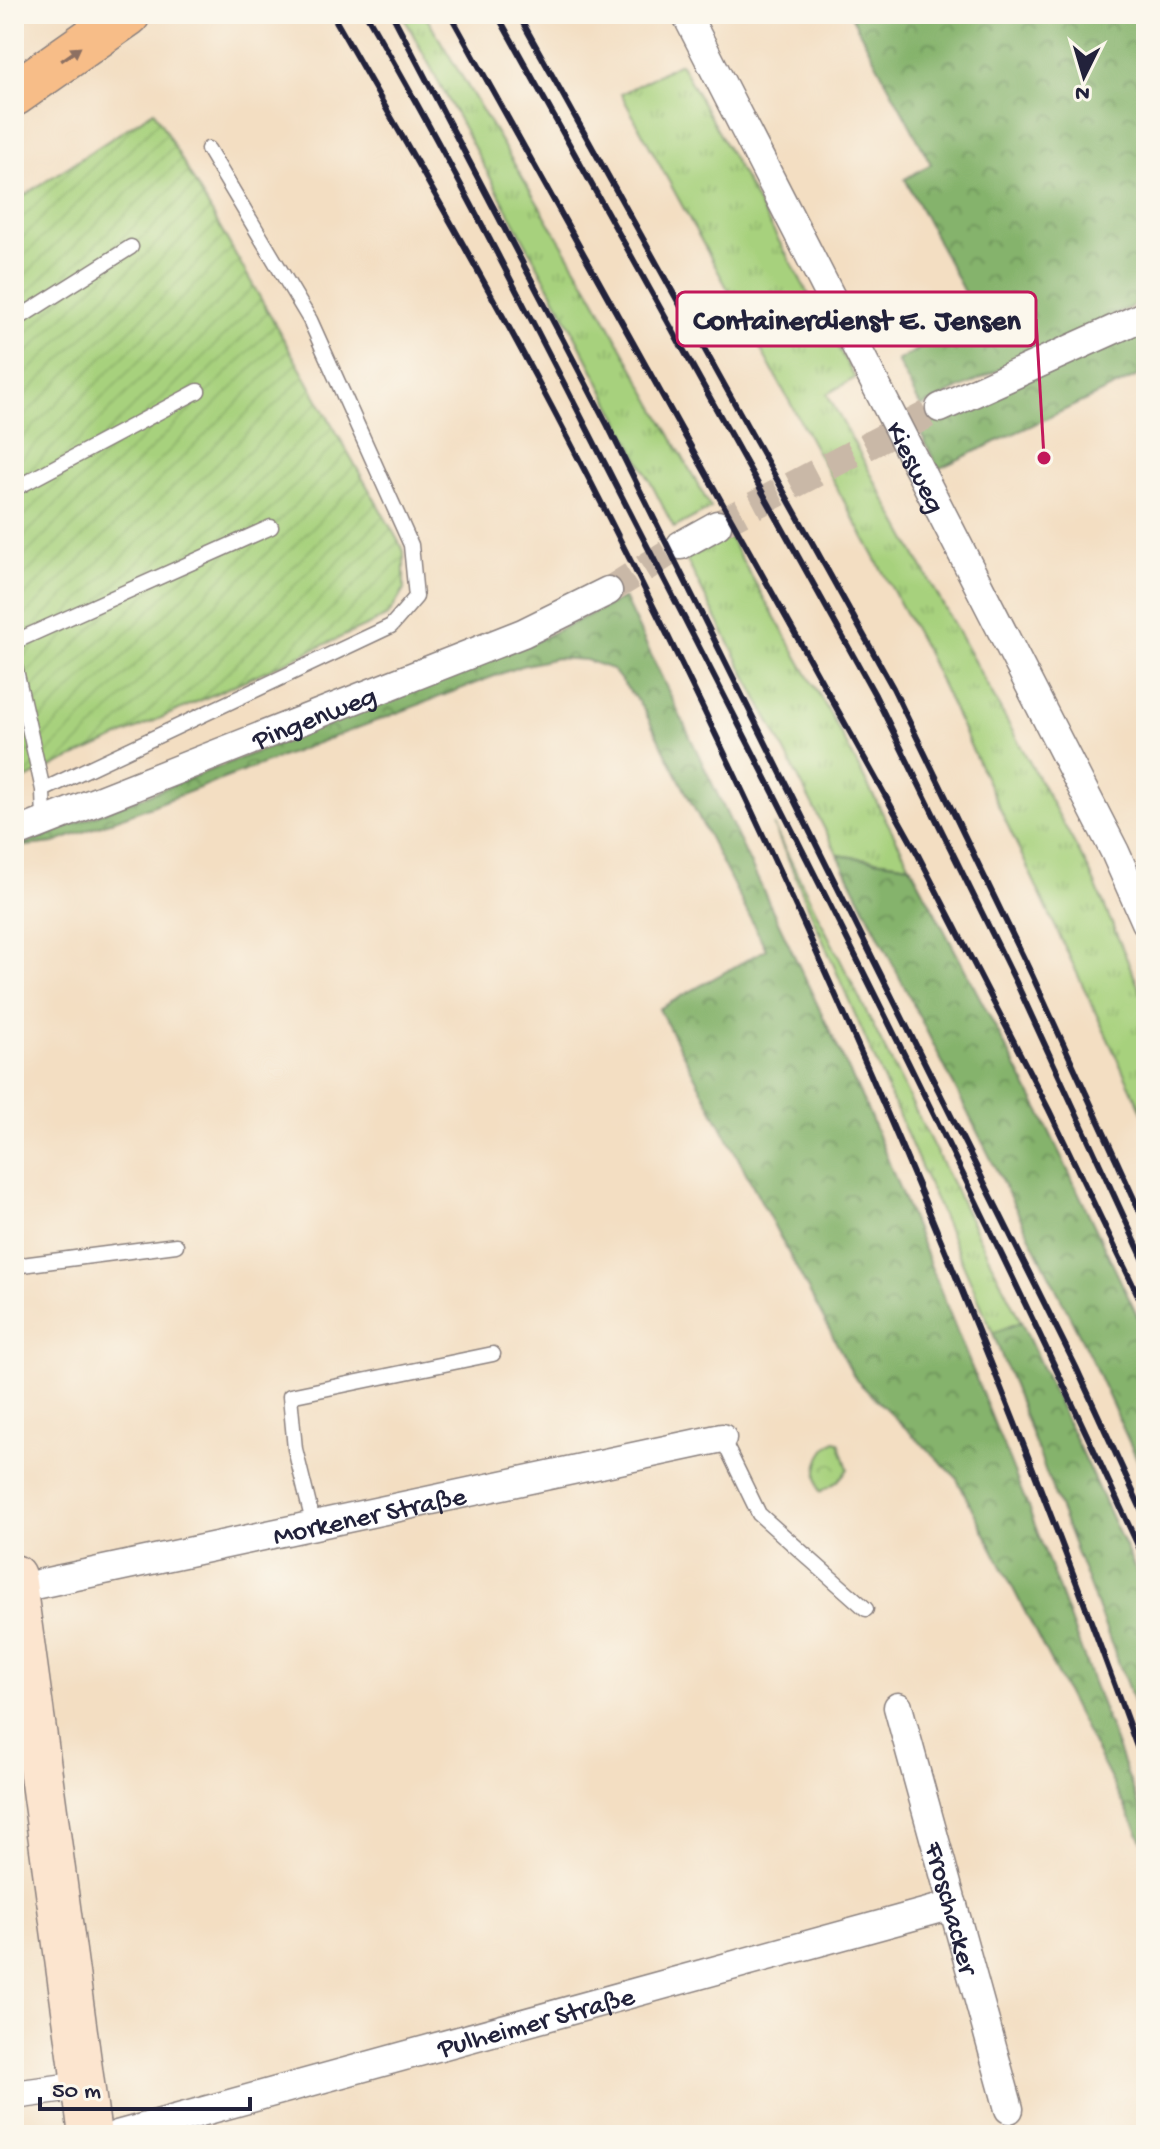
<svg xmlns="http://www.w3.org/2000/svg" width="1160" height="2149" viewBox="0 0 1160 2149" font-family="'Gochi Hand',sans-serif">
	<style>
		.grass { fill: url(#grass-tufts); stroke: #647a5c; stroke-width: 2 }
		.forest { fill: url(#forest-crowns); stroke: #546a54; stroke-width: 2 }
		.park { fill: url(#park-crowns); stroke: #647a5c; stroke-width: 2 }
		.garden { fill: url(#garden-furrows); stroke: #647a5c; stroke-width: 2 }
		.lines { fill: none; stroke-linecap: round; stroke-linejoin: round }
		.street-tunnel { stroke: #c9b8a7; stroke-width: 28; stroke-dasharray: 28 14; stroke-linecap: butt }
		.lane-casing { stroke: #8a807e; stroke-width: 17 }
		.street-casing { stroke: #8a807e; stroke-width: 31 }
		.secondary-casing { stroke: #8a807e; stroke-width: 45 }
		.highway-casing { stroke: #8a807e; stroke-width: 47 }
		.lane { stroke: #fff; stroke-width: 14 }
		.street { stroke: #fff; stroke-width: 28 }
		.secondary { stroke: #fce5cf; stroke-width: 42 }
		.highway { stroke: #f7bd88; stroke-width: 44 }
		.rail { stroke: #22223b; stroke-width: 6 }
		.oneway { fill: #8c7062 }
		.labels { text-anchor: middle; stroke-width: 8; stroke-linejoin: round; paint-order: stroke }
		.street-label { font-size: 28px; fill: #22223b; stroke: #fbf7ec }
		.leader { fill: none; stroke: #c2185b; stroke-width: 3 }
		.callout-dot { fill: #c2185b; stroke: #fbf7ec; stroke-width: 3 }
		.callout { fill: #fbf7ec; stroke: #c2185b; stroke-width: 3 }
		.callout-label { font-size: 30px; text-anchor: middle; font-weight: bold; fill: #22223b }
	</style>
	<defs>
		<pattern id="grass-tufts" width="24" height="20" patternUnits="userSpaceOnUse" patternTransform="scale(2)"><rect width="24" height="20" fill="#a7d17d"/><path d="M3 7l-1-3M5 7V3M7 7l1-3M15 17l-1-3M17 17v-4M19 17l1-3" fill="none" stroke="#8fb36d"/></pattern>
		<pattern id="forest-crowns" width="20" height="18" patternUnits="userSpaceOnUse" patternTransform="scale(2)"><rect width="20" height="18" fill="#85b36c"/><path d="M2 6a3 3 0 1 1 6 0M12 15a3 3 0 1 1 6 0" fill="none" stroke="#6c915a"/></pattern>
		<pattern id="park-crowns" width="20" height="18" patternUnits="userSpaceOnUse" patternTransform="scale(2)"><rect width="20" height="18" fill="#a7d17d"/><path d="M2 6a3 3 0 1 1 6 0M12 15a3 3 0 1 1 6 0" fill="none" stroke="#8fb36d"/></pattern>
		<pattern id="garden-furrows" width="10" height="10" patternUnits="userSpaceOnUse" patternTransform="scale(2)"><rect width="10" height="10" fill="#a7d17d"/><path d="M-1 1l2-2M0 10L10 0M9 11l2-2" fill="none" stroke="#8fb36d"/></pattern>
	</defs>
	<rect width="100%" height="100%" fill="#fbf7ec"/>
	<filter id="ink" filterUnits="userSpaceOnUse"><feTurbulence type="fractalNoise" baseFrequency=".0125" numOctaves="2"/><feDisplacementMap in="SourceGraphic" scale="16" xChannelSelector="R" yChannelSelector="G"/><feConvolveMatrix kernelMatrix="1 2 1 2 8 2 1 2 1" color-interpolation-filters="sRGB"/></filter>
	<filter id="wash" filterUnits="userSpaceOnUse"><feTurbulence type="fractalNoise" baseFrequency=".006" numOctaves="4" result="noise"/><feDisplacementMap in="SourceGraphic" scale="32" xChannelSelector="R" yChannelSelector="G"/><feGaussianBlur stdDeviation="1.8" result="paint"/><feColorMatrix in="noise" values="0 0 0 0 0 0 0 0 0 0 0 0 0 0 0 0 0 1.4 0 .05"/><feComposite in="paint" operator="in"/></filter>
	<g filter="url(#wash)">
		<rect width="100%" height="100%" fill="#f3dec2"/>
		<path class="grass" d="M 402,14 L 419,14 L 428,20 L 589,289 L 711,508 L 674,528 L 573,331 Z
			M 680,63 L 855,378 L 827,394 L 1090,872 L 1146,1004 L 1146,1120 L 925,649 L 621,94 Z
			M 729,537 L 834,721 L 910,865 L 838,855 L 686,559 Z
			M 773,825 L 1021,1322 L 993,1333 Z"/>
		<path class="forest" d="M 850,14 L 1146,14 L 1146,300 L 921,407 L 897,361 L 977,317 L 905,179 L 931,164 Z
			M 1146,326 L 1146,372 L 938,469 L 919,429 Z
			M 624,598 L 868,1111 L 1030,1512 L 1146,1825 L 1146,1848 L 956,1477 L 856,1380 L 659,1009 L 766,949 L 643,708 L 612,669 L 586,660 L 557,658 L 521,666 L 54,843 L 16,847 L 534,642 Z
			M 838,855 L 910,865 L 1041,1114 L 1146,1334 L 1146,1479 L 1090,1356 Z
			M 1021,1322 L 1146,1592 L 1146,1735 L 993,1333 Z"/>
		<path class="park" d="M 835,1441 L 839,1442 L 848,1469 L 837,1482 L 820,1492 C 813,1473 817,1452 835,1441 Z"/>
		<path class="garden" d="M 154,111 L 404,551 L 404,590 L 388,616 L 14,784 L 14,202 Z"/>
	</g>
	<g filter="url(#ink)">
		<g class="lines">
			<path class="street-tunnel" d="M 717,525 L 940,408
				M 608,591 L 681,545"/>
			<defs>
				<path id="lane" d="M 14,321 L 131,247
					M 14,489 L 198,391
					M 14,642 L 271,527
					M 14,661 L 43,790
					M 44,822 L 43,790 L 391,626 L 416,597 L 411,545 L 310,320 L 208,149
					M 14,1266 L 176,1245
					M 722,1438 L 759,1514 L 866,1609
					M 314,1526 L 295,1449 L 290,1396 L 493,1354"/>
				<g id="street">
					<path id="s1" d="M 686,14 L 1115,852 L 1146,922"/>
					<path d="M 940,408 L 1146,315"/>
					<path d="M 681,545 L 717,525"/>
					<path id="s2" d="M 14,834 L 523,633 L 608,591"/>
					<path id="s3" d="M 15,1589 L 722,1438"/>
					<path id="s4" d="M 898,1707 L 1009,2109"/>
					<path d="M 14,2095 L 81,2086"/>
					<path id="s5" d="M 117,2135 L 953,1905"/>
				</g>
				<path id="secondary" d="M 14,1576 L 90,2135"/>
				<path id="highway" d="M 14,94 L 128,14"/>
			</defs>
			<use href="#lane" class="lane-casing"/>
			<use href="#street" class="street-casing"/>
			<use href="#secondary" class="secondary-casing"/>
			<use href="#highway" class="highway-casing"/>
			<use href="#lane" class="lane"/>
			<use href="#street" class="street"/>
			<use href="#secondary" class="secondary"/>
			<use href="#highway" class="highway"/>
			<path class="rail" d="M 332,14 C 413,155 494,296 569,440 C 792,870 983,1316 1146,1772
				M 366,14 C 471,195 563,383 659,569 C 828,897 993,1227 1146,1563
				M 392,14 L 607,424 L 1076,1367 L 1146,1520
				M 450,14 L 915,849 L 1049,1110 L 1146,1312
				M 497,14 L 875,695 L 1016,982 L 1146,1265
				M 518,14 L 893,688 L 1032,975 L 1146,1225"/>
		</g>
		<defs><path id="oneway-solid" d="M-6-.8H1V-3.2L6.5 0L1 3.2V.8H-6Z" transform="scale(2)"/></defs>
		<use class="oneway" href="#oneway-solid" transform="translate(71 54) rotate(-35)"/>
	</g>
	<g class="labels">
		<g class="street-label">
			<text dy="10" stroke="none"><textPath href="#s1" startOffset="508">Kiesweg</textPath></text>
			<text dy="10" stroke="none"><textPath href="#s2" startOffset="322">Pingenweg</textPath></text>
			<text dy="10" stroke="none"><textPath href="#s3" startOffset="362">Morkener Straße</textPath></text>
			<text dy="10" stroke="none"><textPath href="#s4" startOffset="208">Froschacker</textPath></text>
			<text dy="10" stroke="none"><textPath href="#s5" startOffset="434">Pulheimer Straße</textPath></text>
		</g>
	</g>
	<path class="leader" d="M1044 458L1036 319"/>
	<circle class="callout-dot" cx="1044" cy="458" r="8"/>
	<rect class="callout" x="677" y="292" width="359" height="54" rx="8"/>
	<g class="callout-label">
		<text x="857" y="329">Containerdienst E. Jensen</text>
	</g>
	<rect width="1160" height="2149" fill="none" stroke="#fbf7ec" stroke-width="48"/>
	<g transform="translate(1084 76) rotate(185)" stroke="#fbf7ec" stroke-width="6" paint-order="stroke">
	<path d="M0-6L14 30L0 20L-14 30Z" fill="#22223b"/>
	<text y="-12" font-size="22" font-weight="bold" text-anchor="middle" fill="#22223b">N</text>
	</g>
	<path d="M40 2097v12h210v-12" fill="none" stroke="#22223b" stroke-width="4"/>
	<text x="52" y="2097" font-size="24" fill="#22223b" stroke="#fbf7ec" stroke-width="6" paint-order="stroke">50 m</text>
</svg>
